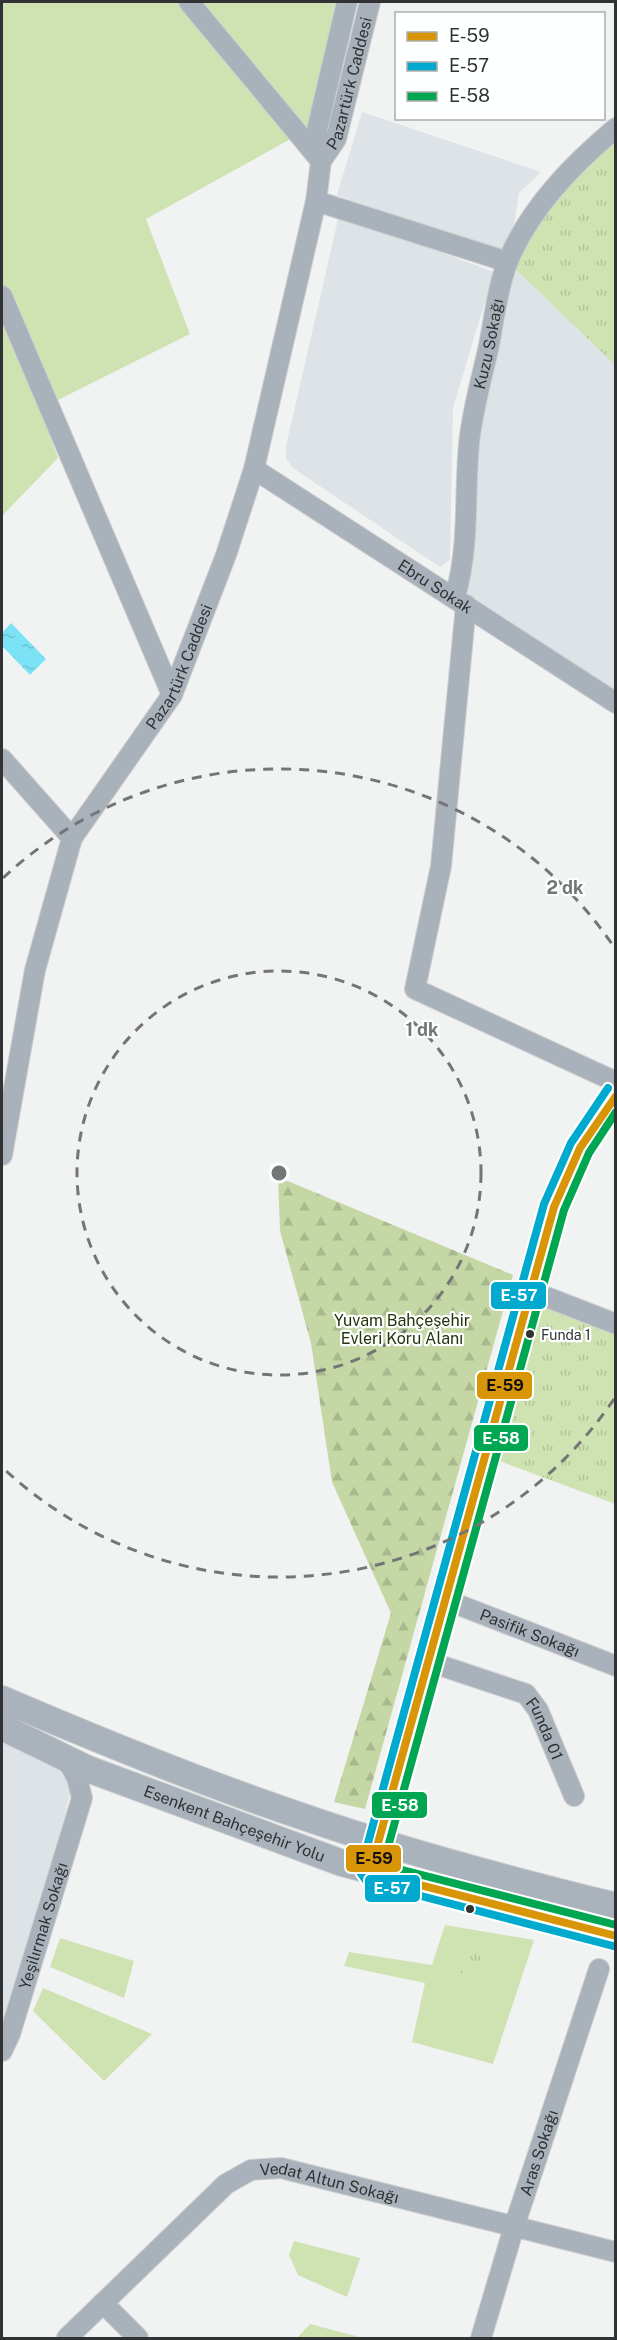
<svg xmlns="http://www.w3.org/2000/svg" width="617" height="2340" viewBox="0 0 617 2340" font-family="'Public Sans',sans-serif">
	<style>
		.built { fill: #dee3e7 }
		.grass { fill: #cfe2b1 }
		.forest { fill: url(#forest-firs) }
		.park { fill: url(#park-tufts) }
		.water { fill: url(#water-ripples) }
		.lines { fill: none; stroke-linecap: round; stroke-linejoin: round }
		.minor-casing { stroke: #cecfd0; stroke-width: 22 }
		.major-casing { stroke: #cecfd0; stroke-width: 28 }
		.minor { stroke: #a9b1bb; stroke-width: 20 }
		.major { stroke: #aab2bc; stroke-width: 26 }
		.bus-1-casing { stroke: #feffff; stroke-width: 12 }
		.bus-2-casing { stroke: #feffff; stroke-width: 12 }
		.bus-3-casing { stroke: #feffff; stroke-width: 12 }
		.bus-1 { stroke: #d99508; stroke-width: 8 }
		.bus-2 { stroke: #00a9ce; stroke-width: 8 }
		.bus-3 { stroke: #00a651; stroke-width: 8 }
		.ring { fill: none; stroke: #747576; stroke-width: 3; stroke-dasharray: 10 8 }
		.bus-dot { fill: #313233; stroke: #feffff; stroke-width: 2 }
		.labels { text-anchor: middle; stroke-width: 4.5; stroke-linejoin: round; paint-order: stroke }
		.bus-label { font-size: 14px; fill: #313233; stroke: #feffff; text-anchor: start }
		.street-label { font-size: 16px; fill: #313233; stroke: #feffff }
		.park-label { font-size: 16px; fill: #26330b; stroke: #feffff }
		.centre { fill: #747576; stroke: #feffff; stroke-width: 3 }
		.ring-label { font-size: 18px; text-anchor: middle; font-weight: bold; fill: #747576; stroke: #feffff; stroke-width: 4.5; stroke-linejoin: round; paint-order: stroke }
		.line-badge { stroke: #feffff; stroke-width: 2 }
		.badge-label { font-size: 16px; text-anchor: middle; font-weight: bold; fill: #fff }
		.pale-badge-label { font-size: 16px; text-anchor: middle; font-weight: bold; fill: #111 }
	</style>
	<defs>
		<pattern id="forest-firs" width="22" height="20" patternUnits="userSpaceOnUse" patternTransform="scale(1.5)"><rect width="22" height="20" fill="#c4d7a4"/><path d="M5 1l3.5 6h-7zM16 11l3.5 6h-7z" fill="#a9b98e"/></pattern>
		<pattern id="park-tufts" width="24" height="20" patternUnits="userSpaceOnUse" patternTransform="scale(1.5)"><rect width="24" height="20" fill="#cfe2b1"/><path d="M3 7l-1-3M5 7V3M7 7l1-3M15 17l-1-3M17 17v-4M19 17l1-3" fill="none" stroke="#b2c299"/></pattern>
		<pattern id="water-ripples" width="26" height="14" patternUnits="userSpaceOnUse" patternTransform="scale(1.5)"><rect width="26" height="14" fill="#7ce3f6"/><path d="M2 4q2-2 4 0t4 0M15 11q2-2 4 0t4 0" fill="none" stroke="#6cc3d3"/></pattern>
	</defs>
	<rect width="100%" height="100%" fill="#f1f2f2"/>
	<path class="built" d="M 362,112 L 541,172 L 519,193 L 508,262 L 615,365 L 615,703 L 455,597 L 469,444 L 508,262 L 337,195 Z
		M 339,215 L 494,272 L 453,408 L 450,560 L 440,567 L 293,468 L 286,458 L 286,446 Z
		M 2,1736 L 54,1762 L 66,1773 L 71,1789 L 19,2005 L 2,2051 Z"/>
	<path class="grass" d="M 2,2 L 357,2 L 307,130 L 146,219 L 190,334 L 40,409 L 58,458 L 2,516 Z
		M 445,1925 L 534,1940 L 493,2064 L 412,2042 L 425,1983 L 344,1966 L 349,1952 L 432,1965 Z
		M 60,1938 L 134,1961 L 124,1998 L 50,1967 Z
		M 43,1988 L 152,2034 L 104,2081 L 33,2011 Z
		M 294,2241 L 360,2258 L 347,2297 L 298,2275 L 289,2255 Z
		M 310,2324 L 363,2338 L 297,2338 Z"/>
	<path class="forest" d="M 278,1177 L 513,1275 L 365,1809 L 334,1802 L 391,1613 L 332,1482 L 311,1343 L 280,1231 Z"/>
	<path class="park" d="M 615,128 L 615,365 L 508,262 L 537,210 Z
		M 531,1291 L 615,1324 L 615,1504 L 486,1456 Z
		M 466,1945 L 489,1953 L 480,1979 L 458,1972 Z"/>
	<path class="water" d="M 11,623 L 46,659 L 30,675 L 2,646 L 2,633 Z"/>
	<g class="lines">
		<defs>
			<g id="minor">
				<path d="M 189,2 L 321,161"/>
				<path id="s1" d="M 321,161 L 336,139 L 370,2"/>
				<path d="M 316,201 L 508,262"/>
				<path d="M 2,296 L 172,695"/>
				<path id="s2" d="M 254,469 L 616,703"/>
				<path id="s3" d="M 455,597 C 470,544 464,497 469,444 C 472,412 481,381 488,350 C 494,322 497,288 508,261 C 530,208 572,165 616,128"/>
				<path d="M 466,605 L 441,866 L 415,989 L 616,1082"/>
				<path d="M 2,759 L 72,838"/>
				<path id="s4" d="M 2,1155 L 35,970 L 72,838 L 172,695 L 226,555 L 254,469 L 316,201 L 321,161 L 317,130 L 347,2"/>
				<path d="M 531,1291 L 616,1324"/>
				<path id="s5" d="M 446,1600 L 616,1666"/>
				<path id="s6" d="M 427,1661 L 526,1694 L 538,1710 L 574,1796"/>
				<path d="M 378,1841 L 554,1207 C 570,1165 586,1129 616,1095"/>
				<path id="s7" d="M 2,2051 L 10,2034 L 82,1798 L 77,1778 L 67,1759"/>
				<path d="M 103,2303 L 138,2338"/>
				<path id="s8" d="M 67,2338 L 226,2184 L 251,2170 L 281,2168 L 616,2252"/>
				<path id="s9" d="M 481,2338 L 514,2227 L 599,1969"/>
			</g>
			<g id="major">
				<path d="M 2,1699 C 100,1741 200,1782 301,1816 C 404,1852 510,1880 616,1906"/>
				<path id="s10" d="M 2,1727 L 88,1769 L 342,1863 L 616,1936"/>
			</g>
		</defs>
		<use href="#minor" class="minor-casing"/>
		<use href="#major" class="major-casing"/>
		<use href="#minor" class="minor"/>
		<use href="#major" class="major"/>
		<defs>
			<path id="bus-1" d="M 616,1096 L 580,1148 L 554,1207 L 370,1872 L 616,1936"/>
			<path id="bus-2" d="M 608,1088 L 571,1143 L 544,1204 L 360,1872 L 367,1882 L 613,1946"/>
			<path id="bus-3" d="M 616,1112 L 589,1153 L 564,1210 L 383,1865 L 616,1925"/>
		</defs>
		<use href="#bus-1" class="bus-1-casing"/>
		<use href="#bus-2" class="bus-2-casing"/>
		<use href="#bus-3" class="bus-3-casing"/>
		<use href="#bus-1" class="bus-1"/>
		<use href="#bus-2" class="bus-2"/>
		<use href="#bus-3" class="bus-3"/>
	</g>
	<g class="ring">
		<circle cx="279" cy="1173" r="202"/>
		<path d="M614 1399A404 404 0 0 1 3 1468M3 878A404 404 0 0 1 614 947"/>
	</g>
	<g class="bus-dot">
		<circle cx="530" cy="1334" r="5"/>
		<circle cx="470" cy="1909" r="5"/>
	</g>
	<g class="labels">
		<g class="bus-label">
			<text x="541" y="1340">Funda 1</text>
		</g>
		<g class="street-label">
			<text dy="6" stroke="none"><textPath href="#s1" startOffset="84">Pazartürk Caddesi</textPath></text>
			<text dy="6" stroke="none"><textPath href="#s3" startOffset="256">Kuzu Sokağı</textPath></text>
			<text dy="6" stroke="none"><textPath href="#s2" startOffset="216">Ebru Sokak</textPath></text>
			<text dy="6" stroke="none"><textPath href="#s4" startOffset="528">Pazartürk Caddesi</textPath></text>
			<text dy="6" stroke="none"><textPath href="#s5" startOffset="90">Pasifik Sokağı</textPath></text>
			<text dy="6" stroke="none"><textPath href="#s6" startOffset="144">Funda 01</textPath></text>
			<text dy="6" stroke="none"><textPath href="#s10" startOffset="252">Esenkent Bahçeşehir Yolu</textPath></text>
			<text dy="6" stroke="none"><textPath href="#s7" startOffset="132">Yeşilırmak Sokağı</textPath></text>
			<text dy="6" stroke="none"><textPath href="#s9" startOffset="194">Aras Sokağı</textPath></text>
			<text dy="6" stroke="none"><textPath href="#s8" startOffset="330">Vedat Altun Sokağı</textPath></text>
		</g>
		<g class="park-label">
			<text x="402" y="1326">Yuvam Bahçeşehir<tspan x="402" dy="18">Evleri Koru Alanı</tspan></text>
		</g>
	</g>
	<circle cx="279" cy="1173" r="9" class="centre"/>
	<g class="ring-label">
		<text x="565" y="894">2 dk</text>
		<text x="422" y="1036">1 dk</text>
	</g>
	<g class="line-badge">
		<rect x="490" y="1281" width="57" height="29" rx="6" fill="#00a9ce"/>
		<rect x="476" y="1371" width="57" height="29" rx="6" fill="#d99508"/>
		<rect x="473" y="1424" width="56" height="28" rx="6" fill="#00a651"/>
		<rect x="371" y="1791" width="57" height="28" rx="6" fill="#00a651"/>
		<rect x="345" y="1844" width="57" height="29" rx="6" fill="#d99508"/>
		<rect x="364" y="1874" width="57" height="29" rx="6" fill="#00a9ce"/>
	</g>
	<g class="badge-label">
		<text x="519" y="1301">E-57</text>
		<text x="501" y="1444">E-58</text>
		<text x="400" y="1811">E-58</text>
		<text x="392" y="1894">E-57</text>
	</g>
	<g class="pale-badge-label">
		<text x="505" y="1391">E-59</text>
		<text x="374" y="1864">E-59</text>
	</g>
	<rect width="617" height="2340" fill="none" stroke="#313233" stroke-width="6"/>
	<rect x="395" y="12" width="210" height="108" fill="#feffff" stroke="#acadad" stroke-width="1.5"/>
	<rect x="407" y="32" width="30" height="9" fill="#d99508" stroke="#acadad" stroke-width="1.5"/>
	<text x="449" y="42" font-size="18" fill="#313233">E-59</text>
	<rect x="407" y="62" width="30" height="9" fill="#00a9ce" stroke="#acadad" stroke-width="1.5"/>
	<text x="449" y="72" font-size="18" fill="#313233">E-57</text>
	<rect x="407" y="92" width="30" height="9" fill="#00a651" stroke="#acadad" stroke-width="1.5"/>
	<text x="449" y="102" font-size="18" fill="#313233">E-58</text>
</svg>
